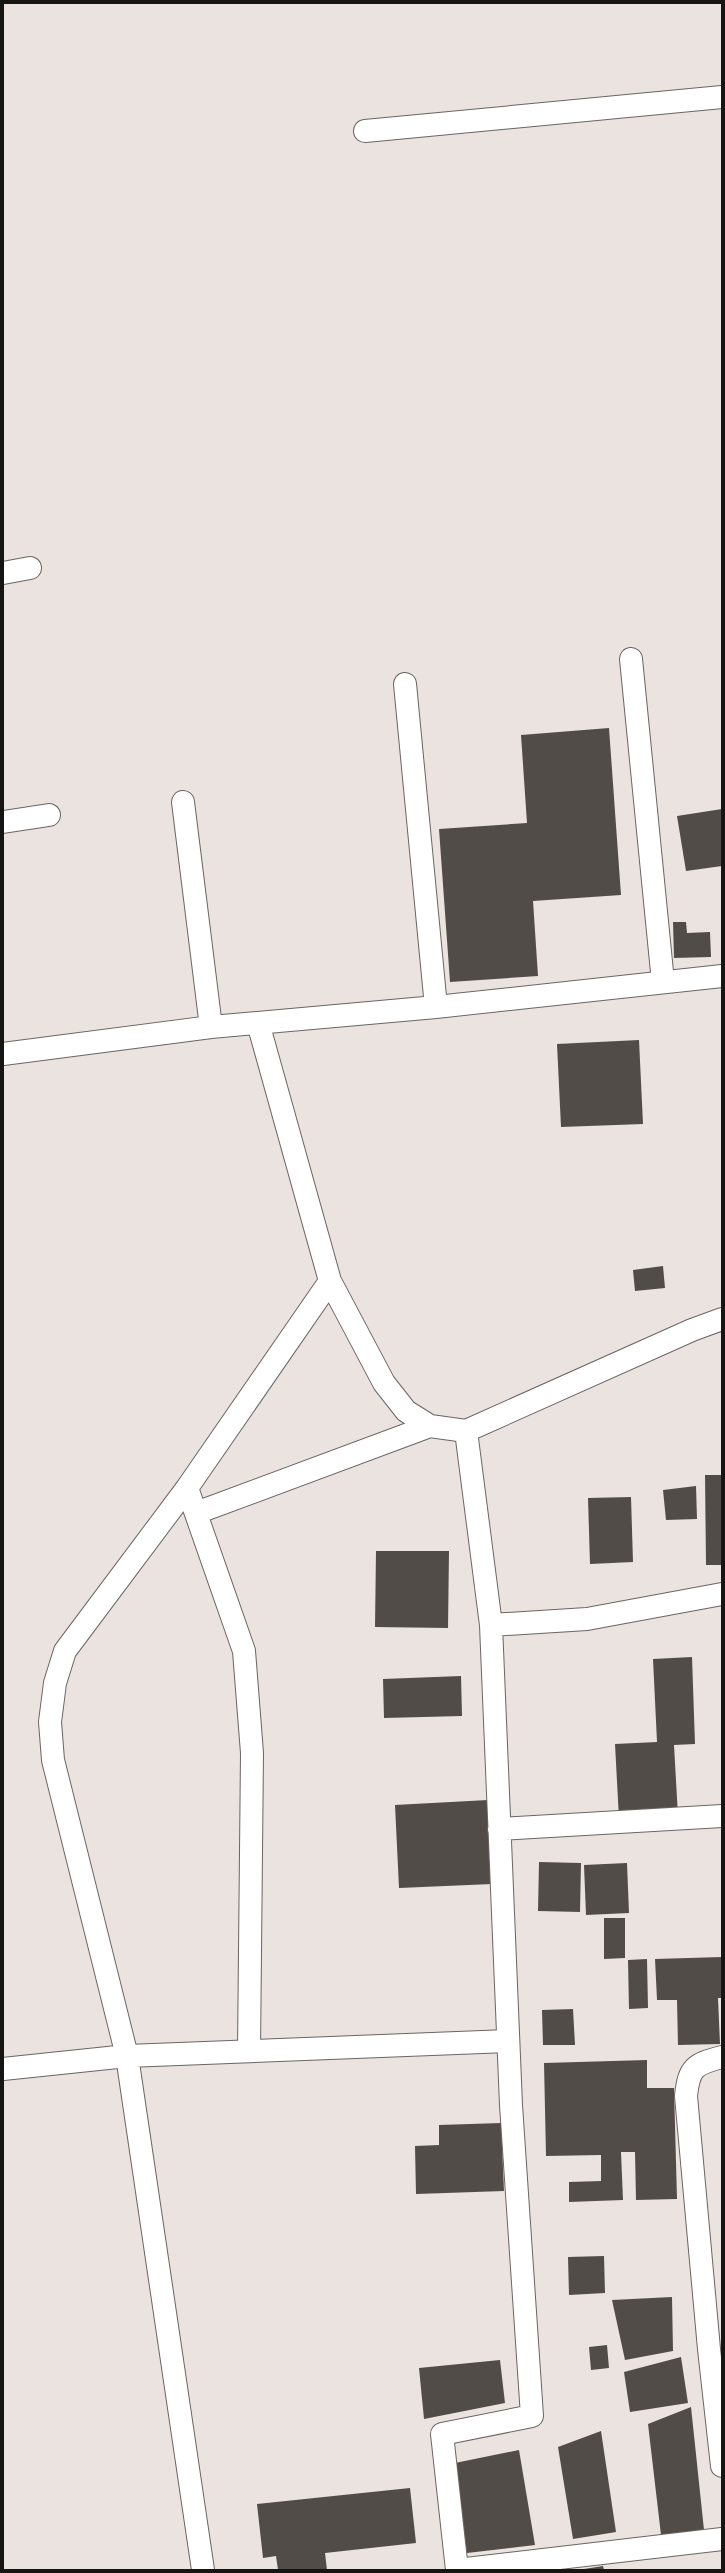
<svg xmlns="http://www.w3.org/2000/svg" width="725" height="2573" viewBox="0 0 725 2573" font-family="'Varela Round',sans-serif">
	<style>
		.building { fill: #524c49 }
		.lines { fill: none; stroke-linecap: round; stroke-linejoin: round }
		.minor-casing { stroke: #6b6562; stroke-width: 24 }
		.minor { stroke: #fff; stroke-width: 22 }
	</style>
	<rect width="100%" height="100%" fill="#eae3e0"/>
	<path class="building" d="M 609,728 L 621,895 L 533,901 L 538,976 L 450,982 L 439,829 L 527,823 L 521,735 Z
		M 722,809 L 722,866 L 686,871 L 677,816 Z
		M 673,922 L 686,922 L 687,933 L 710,932 L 711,957 L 674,958 Z
		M 639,1040 L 643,1124 L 561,1127 L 557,1044 Z
		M 663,1266 L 665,1288 L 635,1291 L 633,1270 Z
		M 705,1475 L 722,1475 L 722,1565 L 706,1565 Z
		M 696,1486 L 697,1519 L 666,1520 L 663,1490 Z
		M 631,1497 L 633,1562 L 590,1564 L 588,1498 Z
		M 376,1551 L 449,1551 L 448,1628 L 375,1627 Z
		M 692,1657 L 695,1744 L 674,1745 L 678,1816 L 619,1819 L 615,1744 L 657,1742 L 653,1659 Z
		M 461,1676 L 462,1716 L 384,1718 L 383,1679 Z
		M 488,1800 L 492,1884 L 399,1888 L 395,1805 Z
		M 539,1862 L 581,1863 L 580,1912 L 538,1911 Z
		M 627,1863 L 629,1913 L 586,1915 L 584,1865 Z
		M 604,1918 L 625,1918 L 625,1958 L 604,1959 Z
		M 722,1957 L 722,1998 L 718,1998 L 720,2044 L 678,2045 L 677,2000 L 657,2000 L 655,1959 Z
		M 647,1959 L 648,2008 L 629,2009 L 628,1960 Z
		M 573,2009 L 575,2045 L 543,2045 L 542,2010 Z
		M 647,2060 L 647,2088 L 674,2088 L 677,2199 L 636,2200 L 635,2152 L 621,2152 L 623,2200 L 569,2202 L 569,2182 L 601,2181 L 601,2155 L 546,2156 L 544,2063 Z
		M 501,2123 L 504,2191 L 416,2194 L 415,2146 L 439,2145 L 439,2125 Z
		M 604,2256 L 605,2293 L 569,2295 L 568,2257 Z
		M 672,2297 L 673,2351 L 625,2360 L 612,2300 Z
		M 607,2345 L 609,2368 L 591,2370 L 589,2347 Z
		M 681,2357 L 688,2403 L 630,2412 L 624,2372 Z
		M 500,2360 L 505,2403 L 424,2419 L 419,2368 Z
		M 691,2407 L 704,2530 L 661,2535 L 648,2424 Z
		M 601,2431 L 616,2532 L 573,2539 L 558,2447 Z
		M 519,2450 L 535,2545 L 467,2553 L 455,2463 Z
		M 410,2488 L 416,2543 L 325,2553 L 327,2570 L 278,2570 L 276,2556 L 263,2558 L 257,2504 Z
		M 603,2566 L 604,2570 L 584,2570 L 584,2569 Z"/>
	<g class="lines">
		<defs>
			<path id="minor" d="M 365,131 L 722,97
				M 3,573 L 30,568
				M 631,659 L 663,982
				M 405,684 L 436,1007
				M 183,802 L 211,1027
				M 3,822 L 49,815
				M 258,1023 L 330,1281 L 384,1383 L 406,1411 L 430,1426 L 466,1431
				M 3,1054 L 211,1027 L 436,1007 L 722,976
				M 330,1281 L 187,1488 L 65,1651 L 55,1683 L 50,1722 L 53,1760 L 127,2056 L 508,2041
				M 187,1488 L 244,1651 L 252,1753 L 249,2051
				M 196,1513 L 430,1426
				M 491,1625 L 587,1619 L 722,1594
				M 499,1829 L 722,1816
				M 722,2057 C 695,2064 689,2067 686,2096 L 709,2349 L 722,2466
				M 3,2069 L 127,2056 L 203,2570
				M 457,2570 L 442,2434 L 532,2416 L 511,2105 L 491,1625 L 466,1431 L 692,1330 L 722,1319
				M 457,2570 L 722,2539"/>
		</defs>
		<use href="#minor" class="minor-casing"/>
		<use href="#minor" class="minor"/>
	</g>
	<rect width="725" height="2573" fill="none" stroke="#171513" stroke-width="8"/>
</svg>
